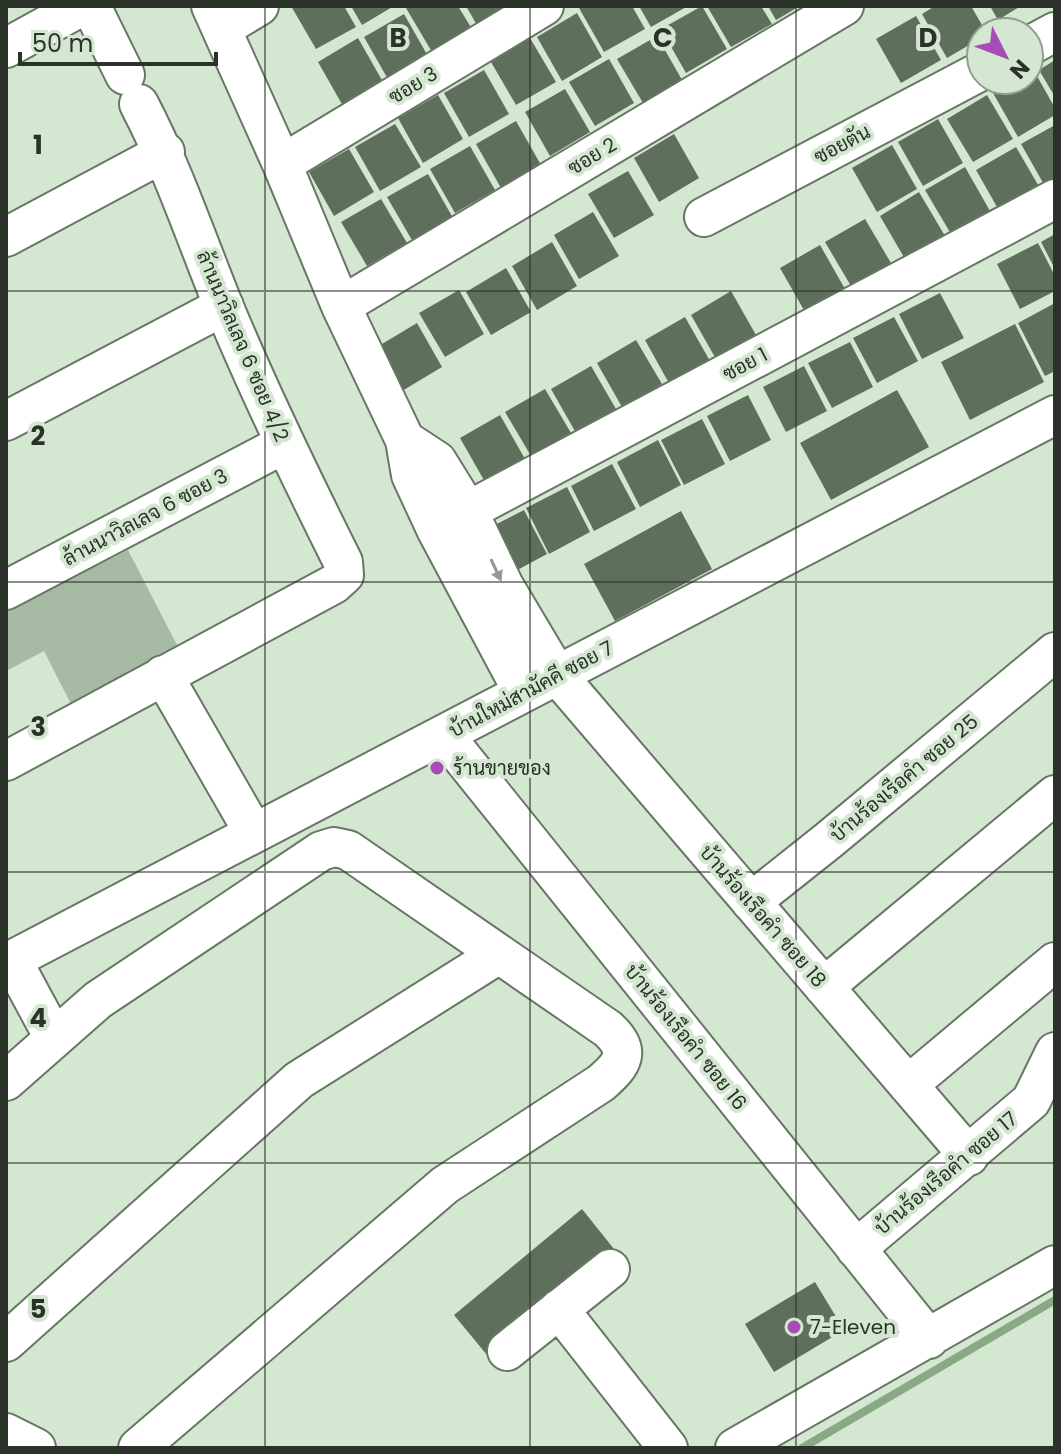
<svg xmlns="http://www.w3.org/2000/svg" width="1061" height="1454" viewBox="0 0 1061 1454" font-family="Poppins,Sarabun,sans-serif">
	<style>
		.green { fill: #a7bba4 }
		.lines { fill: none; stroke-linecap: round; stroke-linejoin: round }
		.stream { stroke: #88a984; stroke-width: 8 }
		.building { fill: #5e6f5c }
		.minor-casing { stroke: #667764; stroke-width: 42 }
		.minor { stroke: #fff; stroke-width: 38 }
		.oneway { fill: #959894 }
		.grid { fill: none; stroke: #2b322a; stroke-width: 2; stroke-opacity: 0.55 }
		.poi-dot { fill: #a74bb6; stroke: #d4e7d1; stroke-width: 3 }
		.labels { text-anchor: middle; stroke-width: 8; stroke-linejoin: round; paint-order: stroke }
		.street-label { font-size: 20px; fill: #2b322a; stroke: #d4e7d1 }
		.poi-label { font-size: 20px; fill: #2b322a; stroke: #d4e7d1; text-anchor: start }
		.grid-label { font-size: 26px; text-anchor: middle; font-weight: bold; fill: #2b322a; stroke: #d4e7d1; stroke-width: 8; stroke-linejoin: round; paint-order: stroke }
	</style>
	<rect width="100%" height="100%" fill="#d4e7d1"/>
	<path class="green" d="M 128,550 L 179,649 L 71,704 L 44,651 L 6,671 L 6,612 Z"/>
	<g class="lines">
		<path class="stream" d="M 802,1448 L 1055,1300"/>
	</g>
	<path class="building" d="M 291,6 L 344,6 L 356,27 L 316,49 Z
		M 351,6 L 394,6 L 362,25 Z
		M 410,6 L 458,6 L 472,29 L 432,52 L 406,8 Z
		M 466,6 L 515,6 L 478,27 Z
		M 583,6 L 632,6 L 645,29 L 604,52 L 579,8 Z
		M 639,6 L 688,6 L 651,27 Z
		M 702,6 L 727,49 L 686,73 L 661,29 Z
		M 707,6 L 761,6 L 772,24 L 731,47 Z
		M 768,6 L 800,6 L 776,20 Z
		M 935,6 L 971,6 L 986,32 L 981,32 L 981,38 L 947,58 L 922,14 Z
		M 990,6 L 1021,6 L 998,20 Z
		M 577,13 L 602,57 L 562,81 L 537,37 Z
		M 404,14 L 429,58 L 389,81 L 364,37 Z
		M 916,16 L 941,60 L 901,83 L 876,39 Z
		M 657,36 L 682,80 L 643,103 L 617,59 Z
		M 358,38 L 383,82 L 343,106 L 318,62 Z
		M 530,38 L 556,82 L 516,105 L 491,62 Z
		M 609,59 L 634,103 L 595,126 L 569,82 Z
		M 1055,60 L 1055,97 L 1039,70 Z
		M 1033,69 L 1055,108 L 1055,115 L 1018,137 L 993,93 L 1015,80 L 1029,80 L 1029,72 Z
		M 484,70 L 509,114 L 469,137 L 444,93 Z
		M 565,89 L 590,132 L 550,156 L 525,112 Z
		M 438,95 L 463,139 L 423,163 L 398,118 Z
		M 987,95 L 1013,139 L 973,162 L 947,119 Z
		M 938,119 L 963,163 L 923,186 L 898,142 Z
		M 516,121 L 541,165 L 501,188 L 476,144 Z
		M 395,124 L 421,167 L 380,191 L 355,147 Z
		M 1055,125 L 1055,183 L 1046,188 L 1021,144 Z
		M 674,134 L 699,178 L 659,202 L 634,158 Z
		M 892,145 L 917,189 L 877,212 L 852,168 Z
		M 470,146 L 495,190 L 455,213 L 430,169 Z
		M 1016,147 L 1041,190 L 1001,214 L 976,170 Z
		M 349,149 L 374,192 L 334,216 L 309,172 Z
		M 965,167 L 990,211 L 951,234 L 925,190 Z
		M 628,171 L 654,215 L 614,238 L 588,194 Z
		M 428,174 L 453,218 L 413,242 L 387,197 Z
		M 919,192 L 945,236 L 905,259 L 880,216 Z
		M 381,199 L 407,243 L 367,266 L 341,222 Z
		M 593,212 L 619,256 L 579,279 L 554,235 Z
		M 865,219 L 891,263 L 851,286 L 825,242 Z
		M 1055,234 L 1055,269 L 1041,242 Z
		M 552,242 L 577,286 L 537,310 L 512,266 Z
		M 1038,243 L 1055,276 L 1055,291 L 1020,309 L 997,264 Z
		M 820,245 L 845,289 L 805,312 L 780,268 Z
		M 506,268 L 531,312 L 491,335 L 466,292 Z
		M 459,290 L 484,334 L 445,357 L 419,313 Z
		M 731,291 L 756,335 L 716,359 L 691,315 Z
		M 940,293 L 964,338 L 922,359 L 899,314 Z
		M 1055,303 L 1055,371 L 1045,376 L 1018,323 Z
		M 685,317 L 710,361 L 670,385 L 645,340 Z
		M 894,317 L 918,361 L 877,383 L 853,338 Z
		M 417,323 L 442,367 L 402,391 L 377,347 Z
		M 1015,324 L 1044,382 L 970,420 L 941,362 Z
		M 636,340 L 662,384 L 622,407 L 597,363 Z
		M 850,342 L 873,387 L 832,408 L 808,363 Z
		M 591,366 L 616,409 L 576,433 L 551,389 Z
		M 804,366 L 827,411 L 786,432 L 763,387 Z
		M 545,389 L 571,433 L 531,456 L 505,412 Z
		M 897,390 L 929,447 L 831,500 L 800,443 Z
		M 748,395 L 771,440 L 730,461 L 707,416 Z
		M 500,415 L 525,459 L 485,482 L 460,438 Z
		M 702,419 L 725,464 L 684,485 L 661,440 Z
		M 658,440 L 681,485 L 640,507 L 617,462 Z
		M 612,464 L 636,509 L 594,531 L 571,486 Z
		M 567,487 L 590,532 L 549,554 L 526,508 Z
		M 524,510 L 547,554 L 506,576 L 483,531 Z
		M 681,511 L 712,569 L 615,621 L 584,564 Z
		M 582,1209 L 614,1249 L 487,1355 L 454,1315 Z
		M 815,1282 L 844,1330 L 774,1372 L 745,1324 Z"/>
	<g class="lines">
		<defs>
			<path id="minor" d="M 91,6 L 125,75
				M 211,6 L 282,164 L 341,306 L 405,440 L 411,475 L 436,529 L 523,692
				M 222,28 L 259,6
				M 1029,46 L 1055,32
				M 6,48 L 82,6
				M 282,164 L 544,6
				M 704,217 L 981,71
				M 6,237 L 165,152
				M 341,306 L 844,6
				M 6,421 L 224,306
				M 405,440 L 437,461 L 468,511 L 504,586 L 557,675 L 969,1156
				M 445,523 L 1055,199
				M 6,590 L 284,444
				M 163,675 L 254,833
				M 444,735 L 929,1339
				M 6,761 L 334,584 L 344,575 L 343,562 C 301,478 260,394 224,307 C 196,238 173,169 139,104
				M 751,902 L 829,840 L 1055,652
				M 12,960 L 54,1038
				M 6,963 L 1055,415
				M 824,987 L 1055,795
				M 6,1081 L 98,1000 L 321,851 L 334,847 L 348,850 L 608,1029 C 632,1051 623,1064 601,1083 L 445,1185 L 138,1448
				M 908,1085 L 1055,962
				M 856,1249 L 1031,1101 L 1055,1052
				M 559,1309 L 668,1448
				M 6,1342 L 299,1080 L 499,954
				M 507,1351 L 610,1269
				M 6,1433 L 36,1448
				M 735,1448 L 1055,1265"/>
		</defs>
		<use href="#minor" class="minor-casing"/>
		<use href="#minor" class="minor"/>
	</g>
	<defs><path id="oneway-solid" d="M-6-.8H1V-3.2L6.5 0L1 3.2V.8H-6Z" transform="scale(2)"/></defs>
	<use class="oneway" href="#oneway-solid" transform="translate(496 570) rotate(65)"/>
	<path class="grid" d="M 265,6 L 265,1448M 530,6 L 530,1448M 796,6 L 796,1448M 6,291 L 1055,291M 6,582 L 1055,582M 6,872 L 1055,872M 6,1163 L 1055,1163"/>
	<g class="poi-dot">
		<circle cx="437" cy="768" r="8"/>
		<circle cx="794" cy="1327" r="8"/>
	</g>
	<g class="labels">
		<g class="street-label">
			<text transform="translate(413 85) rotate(-31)" y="7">ซอย 3</text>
			<text transform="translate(842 144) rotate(-28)" y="7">ซอยตัน</text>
			<text transform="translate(592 156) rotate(-31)" y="7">ซอย 2</text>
			<text transform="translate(243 346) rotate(67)" y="7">ล้านนาวิลเลจ 6 ซอย 4/2</text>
			<text transform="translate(745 364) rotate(-28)" y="7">ซอย 1</text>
			<text transform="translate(145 517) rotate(-28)" y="7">ล้านนาวิลเลจ 6 ซอย 3</text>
			<text transform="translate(531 689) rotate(-28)" y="7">บ้านใหม่สามัคคี ซอย 7</text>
			<text transform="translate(904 778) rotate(-40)" y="7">บ้านร้องเรือคำ ซอย 25</text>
			<text transform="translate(763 916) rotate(49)" y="7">บ้านร้องเรือคำ ซอย 18</text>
			<text transform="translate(686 1037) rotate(51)" y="7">บ้านร้องเรือคำ ซอย 16</text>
			<text transform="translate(946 1173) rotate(-40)" y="7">บ้านร้องเรือคำ ซอย 17</text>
		</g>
		<g class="poi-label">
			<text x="453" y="775">ร้านขายของ</text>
			<text x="810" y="1334">7-Eleven</text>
		</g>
	</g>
	<g class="grid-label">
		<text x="398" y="47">B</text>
		<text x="663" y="47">C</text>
		<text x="928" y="47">D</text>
		<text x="38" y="154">1</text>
		<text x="38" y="445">2</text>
		<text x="38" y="736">3</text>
		<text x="38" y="1027">4</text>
		<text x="38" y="1318">5</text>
	</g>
	<rect width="1061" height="1454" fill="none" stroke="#2b322a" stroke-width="16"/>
	<g transform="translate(1005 56) rotate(132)"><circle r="38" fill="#d4e7d1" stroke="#909f8e" stroke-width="2"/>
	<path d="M0-6L14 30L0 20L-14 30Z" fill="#a74bb6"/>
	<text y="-12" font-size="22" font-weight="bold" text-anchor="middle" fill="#2b322a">N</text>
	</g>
	<path d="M20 52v12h196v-12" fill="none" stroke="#2b322a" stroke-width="4"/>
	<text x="32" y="52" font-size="24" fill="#2b322a" stroke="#d4e7d1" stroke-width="6" paint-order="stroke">50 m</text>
</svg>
